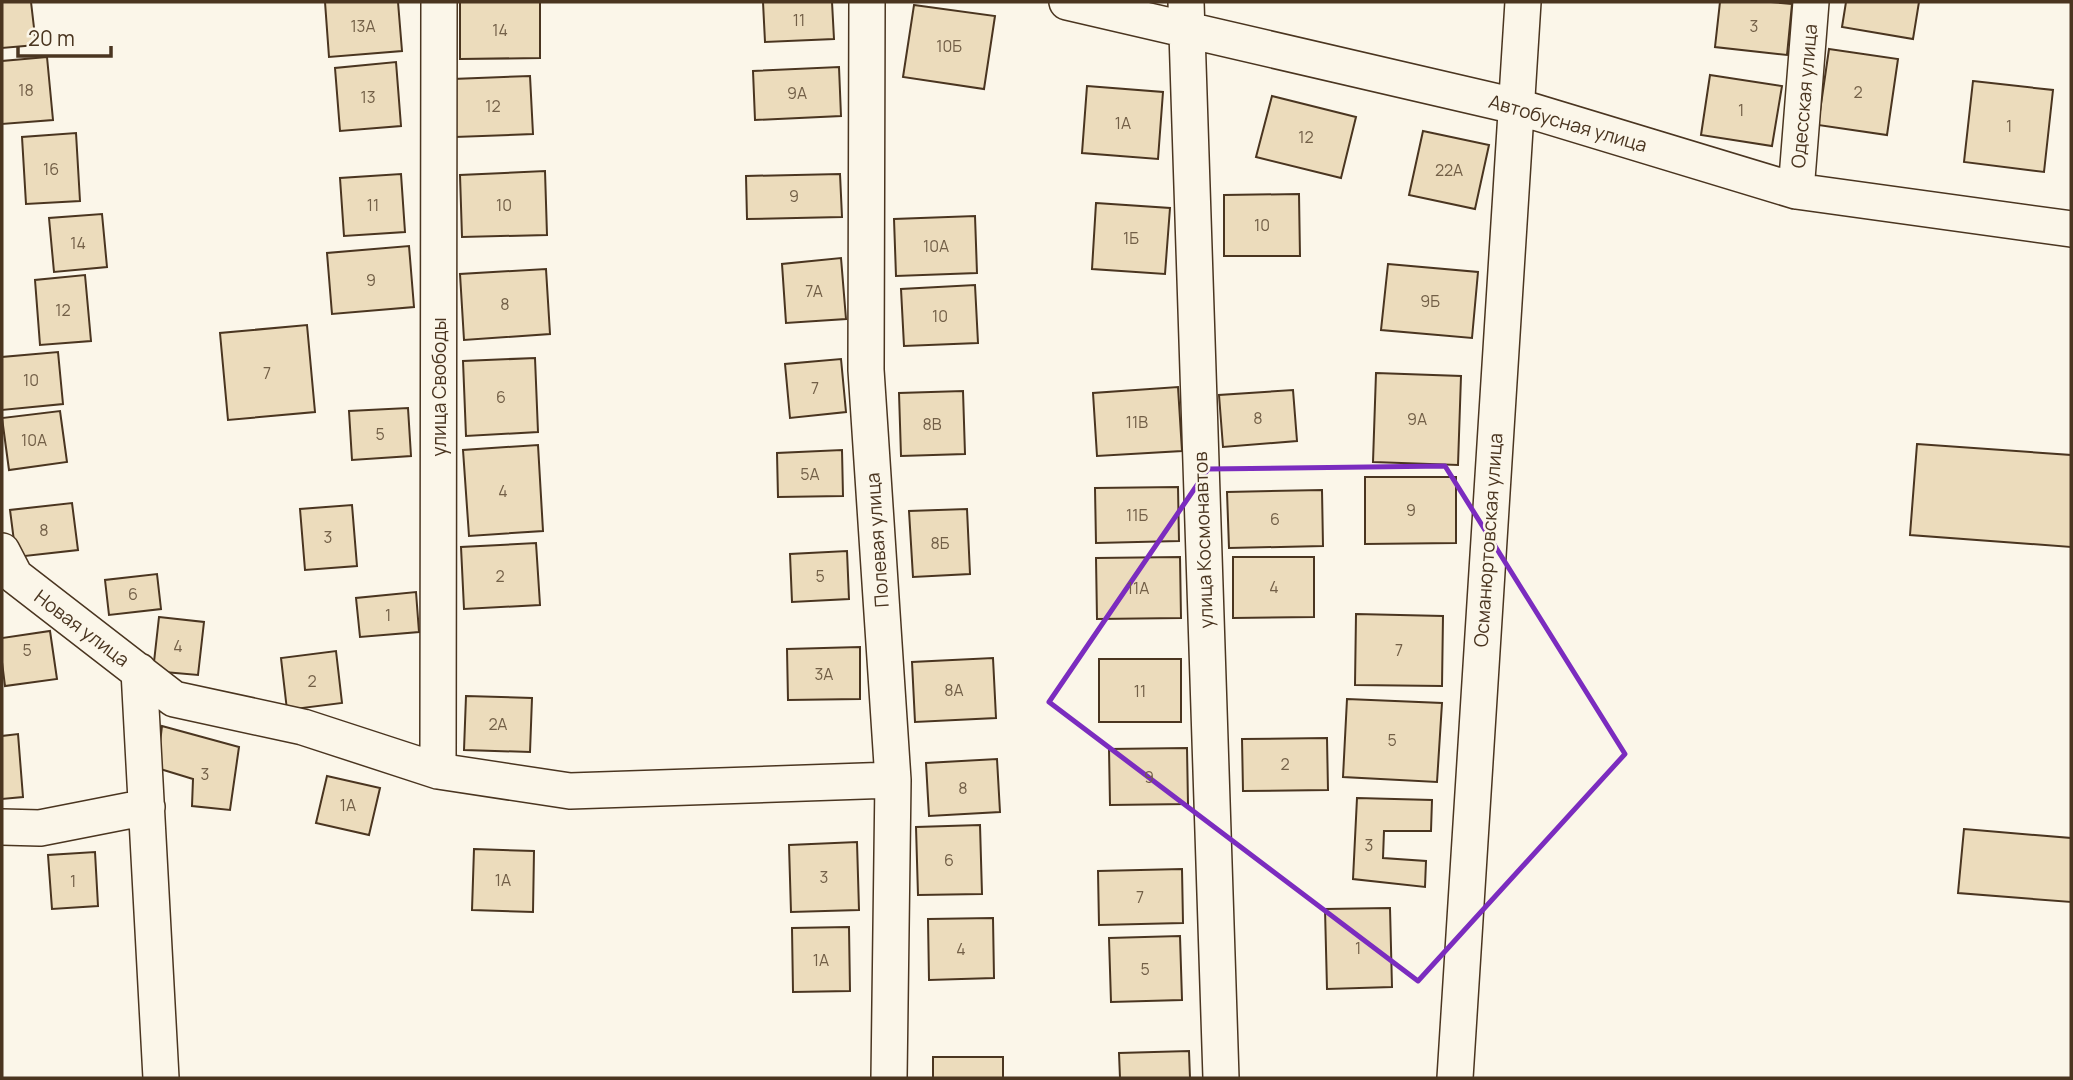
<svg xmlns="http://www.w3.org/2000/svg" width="2073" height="1080" viewBox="0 0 2073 1080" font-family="Manrope,sans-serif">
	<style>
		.building { fill: #ecdcbc; stroke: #4a3520; stroke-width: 2 }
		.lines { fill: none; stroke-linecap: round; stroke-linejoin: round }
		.minor-casing { stroke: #4a3520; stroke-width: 38 }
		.minor { stroke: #fbf6e9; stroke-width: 35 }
		.marked { fill: none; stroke: #7b2cbf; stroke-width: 5; stroke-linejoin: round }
		.labels { text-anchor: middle; stroke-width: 5; stroke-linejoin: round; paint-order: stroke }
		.number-label { font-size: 16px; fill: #725f47 }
		.street-label { font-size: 19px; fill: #4a3520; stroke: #fbf6e9 }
	</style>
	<rect width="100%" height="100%" fill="#fbf6e9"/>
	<path class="building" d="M 2,2 L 31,2 L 36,45 L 2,48 Z
		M 325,2 L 398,2 L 402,51 L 329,57 Z
		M 460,2 L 540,2 L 540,58 L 460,59 Z
		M 763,2 L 832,2 L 834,39 L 765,42 Z
		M 1720,2 L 1771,2 L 1792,4 L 1787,55 L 1715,47 Z
		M 1846,2 L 1919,2 L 1913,39 L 1842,27 Z
		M 914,5 L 995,16 L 984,89 L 903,77 Z
		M 1829,49 L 1898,59 L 1887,135 L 1818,125 Z
		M 47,57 L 53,120 L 2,124 L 2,61 Z
		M 396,62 L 401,126 L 340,131 L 335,68 Z
		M 839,67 L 841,116 L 755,120 L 753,71 Z
		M 1710,75 L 1782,86 L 1772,146 L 1701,135 Z
		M 530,76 L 533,134 L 455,137 L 453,79 Z
		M 1973,81 L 2053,90 L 2044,172 L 1964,162 Z
		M 1087,86 L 1163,92 L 1158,159 L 1082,153 Z
		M 1272,96 L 1356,117 L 1341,178 L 1256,157 Z
		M 1423,131 L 1489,145 L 1475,209 L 1409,195 Z
		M 76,133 L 80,201 L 26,204 L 22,137 Z
		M 545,171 L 547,235 L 462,237 L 460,175 Z
		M 401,174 L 405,232 L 344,236 L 340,178 Z
		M 840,174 L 842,217 L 747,219 L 746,176 Z
		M 1299,194 L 1300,256 L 1224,256 L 1224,195 Z
		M 1096,203 L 1170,208 L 1165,274 L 1092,269 Z
		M 102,214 L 107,267 L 54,272 L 49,218 Z
		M 975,216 L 977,273 L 896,276 L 894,219 Z
		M 409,246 L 414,307 L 332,314 L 327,253 Z
		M 841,258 L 846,319 L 786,323 L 782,264 Z
		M 1388,264 L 1478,272 L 1472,338 L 1381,330 Z
		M 546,269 L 550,334 L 464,340 L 460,274 Z
		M 85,275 L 91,341 L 40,345 L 35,280 Z
		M 975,285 L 978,343 L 904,346 L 901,289 Z
		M 307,325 L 315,412 L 228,420 L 220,333 Z
		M 58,352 L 63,404 L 2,410 L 2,357 Z
		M 535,358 L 538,432 L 466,436 L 463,361 Z
		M 841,359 L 846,412 L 790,418 L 785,364 Z
		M 1376,373 L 1461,376 L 1458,465 L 1373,462 Z
		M 1178,387 L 1182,451 L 1097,456 L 1093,393 Z
		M 1293,390 L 1297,441 L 1223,447 L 1219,395 Z
		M 963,391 L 965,454 L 901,456 L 899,393 Z
		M 408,408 L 411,456 L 352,460 L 349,411 Z
		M 60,411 L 67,462 L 9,470 L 2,418 Z
		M 1917,444 L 2071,455 L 2071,547 L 1910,535 Z
		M 538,445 L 543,531 L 469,536 L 463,450 Z
		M 842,450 L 843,496 L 778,497 L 777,453 Z
		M 1365,477 L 1456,477 L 1456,543 L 1365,544 Z
		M 1178,487 L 1179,541 L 1096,543 L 1095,488 Z
		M 1322,490 L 1323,546 L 1229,548 L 1227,492 Z
		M 72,503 L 78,550 L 16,557 L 10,510 Z
		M 352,505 L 357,566 L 305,570 L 300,509 Z
		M 967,509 L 970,574 L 913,577 L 909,511 Z
		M 536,543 L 540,605 L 464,609 L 461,547 Z
		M 847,551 L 849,599 L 792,602 L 790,554 Z
		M 1180,557 L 1181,618 L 1097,619 L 1096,558 Z
		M 1233,557 L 1314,557 L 1314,617 L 1233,618 Z
		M 157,574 L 161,609 L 109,615 L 105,580 Z
		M 416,592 L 419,632 L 360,637 L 356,598 Z
		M 1356,614 L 1443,616 L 1442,686 L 1355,685 Z
		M 159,617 L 204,622 L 198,675 L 153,671 Z
		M 50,631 L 57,679 L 5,686 L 2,662 L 2,638 Z
		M 860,647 L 860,699 L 788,700 L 787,649 Z
		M 336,651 L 342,703 L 287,710 L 281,658 Z
		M 993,658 L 996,718 L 915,722 L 912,662 Z
		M 1099,659 L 1181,659 L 1181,722 L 1099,722 Z
		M 466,696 L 532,698 L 530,752 L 464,750 Z
		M 1347,699 L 1442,703 L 1437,782 L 1343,777 Z
		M 162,726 L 239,747 L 230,810 L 192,806 L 193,779 L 157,768 Z
		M 18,734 L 23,797 L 2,799 L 2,736 Z
		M 1327,738 L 1328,790 L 1243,791 L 1242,739 Z
		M 1187,748 L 1188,804 L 1110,805 L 1109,749 Z
		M 997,759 L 1000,812 L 929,816 L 926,763 Z
		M 327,776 L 380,788 L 369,835 L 316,823 Z
		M 1357,798 L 1432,800 L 1431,831 L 1384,831 L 1383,858 L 1426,861 L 1425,887 L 1353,879 Z
		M 980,825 L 982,894 L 918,895 L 916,827 Z
		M 1964,829 L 2071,838 L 2071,902 L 1958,893 Z
		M 857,842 L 859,910 L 791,912 L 789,845 Z
		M 474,849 L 534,851 L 533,912 L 472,910 Z
		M 95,852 L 98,906 L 52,909 L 48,855 Z
		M 1182,869 L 1183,923 L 1099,925 L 1098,871 Z
		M 1390,908 L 1392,987 L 1327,989 L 1325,909 Z
		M 993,918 L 994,978 L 929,980 L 928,919 Z
		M 849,927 L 850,991 L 793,992 L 792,928 Z
		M 1180,936 L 1182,1000 L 1111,1002 L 1109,938 Z
		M 1189,1051 L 1190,1078 L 1120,1078 L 1119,1053 Z
		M 933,1057 L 1003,1057 L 1003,1078 L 933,1078 Z"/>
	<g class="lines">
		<defs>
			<path id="minor" d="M 867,2 L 866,370 L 893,780 L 889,1078
				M 1067,2 L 1515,106 L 1796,191 L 2071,229
				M 1186,2 L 1221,1078
				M 1796,191 L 1811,2
				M 2,551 L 15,576 L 174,699 L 303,727 L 438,771 L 570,791 L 893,780
				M 139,671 L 161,1078
				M 438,771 L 439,2
				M 2,827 L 40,828 L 147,807
				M 1455,1078 L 1523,2"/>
		</defs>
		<use href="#minor" class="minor-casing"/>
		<use href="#minor" class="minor"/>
	</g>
	<path class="marked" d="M 1445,466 L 1625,754 L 1418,981 L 1049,702 L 1208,469 Z"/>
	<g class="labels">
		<g class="number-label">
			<text x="799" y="26">11</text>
			<text x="363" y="32">13А</text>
			<text x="1754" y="32">3</text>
			<text x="500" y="36">14</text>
			<text x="949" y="52">10Б</text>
			<text x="26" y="96">18</text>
			<text x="1858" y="98">2</text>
			<text x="797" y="99">9А</text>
			<text x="368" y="103">13</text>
			<text x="493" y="112">12</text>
			<text x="1741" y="116">1</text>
			<text x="1123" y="129">1А</text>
			<text x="2009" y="132">1</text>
			<text x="1306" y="143">12</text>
			<text x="51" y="175">16</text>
			<text x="1449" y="176">22А</text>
			<text x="794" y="202">9</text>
			<text x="373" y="211">11</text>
			<text x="504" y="211">10</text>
			<text x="1262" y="231">10</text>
			<text x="1131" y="244">1Б</text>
			<text x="78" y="249">14</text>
			<text x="936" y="252">10А</text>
			<text x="371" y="286">9</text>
			<text x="814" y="297">7А</text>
			<text x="1430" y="307">9Б</text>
			<text x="505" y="310">8</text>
			<text x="63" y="316">12</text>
			<text x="940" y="322">10</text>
			<text x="267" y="379">7</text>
			<text x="31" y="386">10</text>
			<text x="815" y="394">7</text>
			<text x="501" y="403">6</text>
			<text x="1258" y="424">8</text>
			<text x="1417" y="425">9А</text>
			<text x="1137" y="428">11В</text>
			<text x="932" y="430">8В</text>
			<text x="380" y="440">5</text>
			<text x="34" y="446">10А</text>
			<text x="810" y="480">5А</text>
			<text x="503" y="497">4</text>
			<text x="1411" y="516">9</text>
			<text x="1137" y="521">11Б</text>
			<text x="1275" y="525">6</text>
			<text x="44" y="536">8</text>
			<text x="328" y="543">3</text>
			<text x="940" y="549">8Б</text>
			<text x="500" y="582">2</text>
			<text x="820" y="582">5</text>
			<text x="1274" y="593">4</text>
			<text x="1138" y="594">11А</text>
			<text x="133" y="600">6</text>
			<text x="388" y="621">1</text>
			<text x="178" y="652">4</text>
			<text x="27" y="656">5</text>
			<text x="1399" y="656">7</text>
			<text x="824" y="680">3А</text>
			<text x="312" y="687">2</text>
			<text x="954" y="696">8А</text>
			<text x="1140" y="697">11</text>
			<text x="498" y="730">2А</text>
			<text x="1392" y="746">5</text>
			<text x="1285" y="770">2</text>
			<text x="205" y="780">3</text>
			<text x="1149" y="783">9</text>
			<text x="963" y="794">8</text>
			<text x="348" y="811">1А</text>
			<text x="1369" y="851">3</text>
			<text x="949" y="866">6</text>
			<text x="824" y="883">3</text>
			<text x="503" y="886">1А</text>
			<text x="73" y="887">1</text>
			<text x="1140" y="903">7</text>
			<text x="1358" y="954">1</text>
			<text x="961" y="955">4</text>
			<text x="821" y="966">1А</text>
			<text x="1145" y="975">5</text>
		</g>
		<g class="street-label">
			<text transform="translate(1804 96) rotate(-85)" y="7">Одесская улица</text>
			<text transform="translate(1568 123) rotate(16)" y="7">Автобусная улица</text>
			<text transform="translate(439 387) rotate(-90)" y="7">улица Свободы</text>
			<text transform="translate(877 540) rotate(-94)" y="7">Полевая улица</text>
			<text transform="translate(1203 540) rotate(-92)" y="7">улица Космонавтов</text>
			<text transform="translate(1488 540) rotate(-86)" y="7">Османюртовская улица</text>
			<text transform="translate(82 628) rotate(37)" y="7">Новая улица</text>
		</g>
	</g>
	<rect width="2073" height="1080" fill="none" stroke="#4a3520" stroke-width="7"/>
	<path d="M18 46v10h93v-10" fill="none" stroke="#4a3520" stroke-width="3.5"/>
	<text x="28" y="46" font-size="21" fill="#4a3520" stroke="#fbf6e9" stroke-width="5" paint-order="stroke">20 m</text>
</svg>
